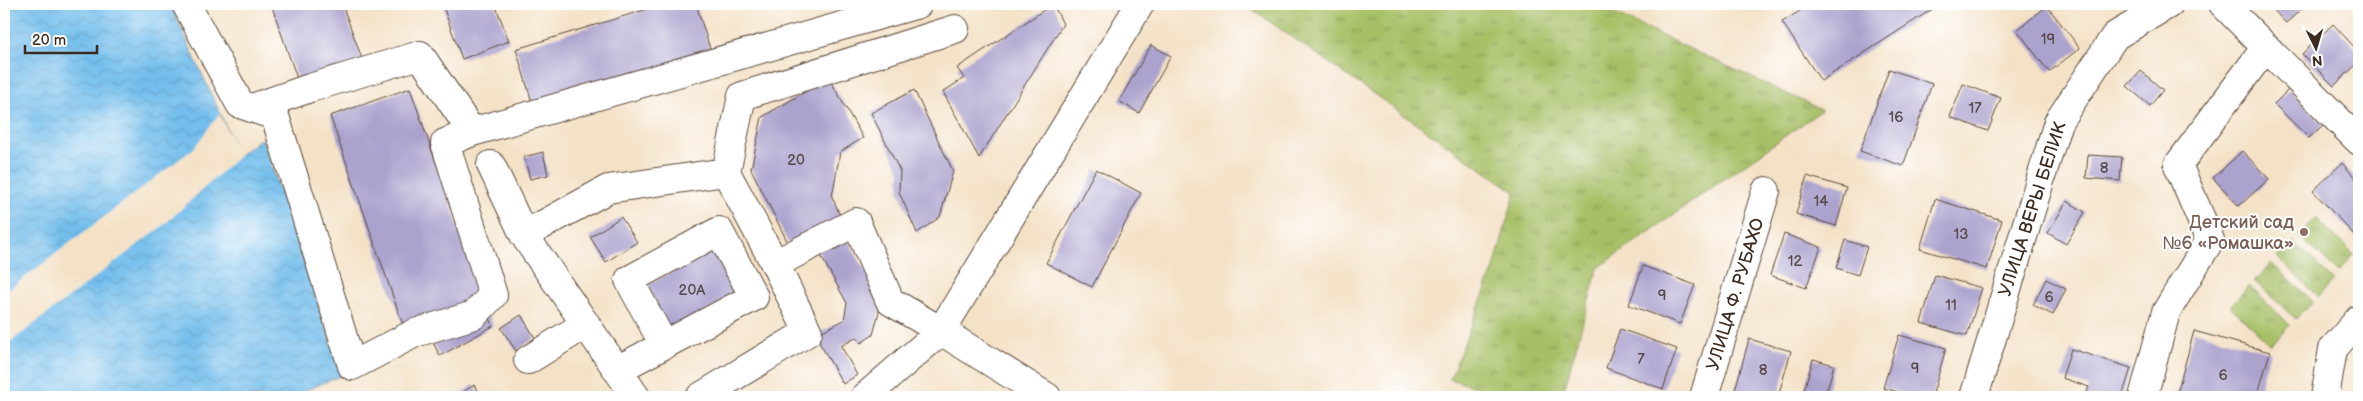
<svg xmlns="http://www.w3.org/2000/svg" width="2363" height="401" viewBox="0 0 2363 401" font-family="'Balsamiq Sans',sans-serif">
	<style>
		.grass { fill: url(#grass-tufts); stroke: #717542 }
		.water { fill: url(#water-waves); stroke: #577485 }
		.pier { fill: #f4e2c7 }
		.building { fill: #aba2cd }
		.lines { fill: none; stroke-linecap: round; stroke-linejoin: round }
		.minor-casing { stroke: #574637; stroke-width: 30 }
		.minor { stroke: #fff; stroke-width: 28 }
		.education-dot { fill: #8d6e63; stroke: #fff; stroke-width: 2 }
		.labels { text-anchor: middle; stroke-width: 4; stroke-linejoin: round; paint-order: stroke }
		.number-label { font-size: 15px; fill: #57484a }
		.street-label { font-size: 18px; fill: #3b2a1e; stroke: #fff }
		.education-label { font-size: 18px; fill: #785e54; stroke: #fff; text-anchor: end }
	</style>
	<defs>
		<pattern id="grass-tufts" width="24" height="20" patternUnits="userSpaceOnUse" patternTransform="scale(1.25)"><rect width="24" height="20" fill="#a7c066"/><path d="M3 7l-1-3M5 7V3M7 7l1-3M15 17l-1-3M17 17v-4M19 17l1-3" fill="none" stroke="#899c53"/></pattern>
		<pattern id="water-waves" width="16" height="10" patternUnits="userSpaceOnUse" patternTransform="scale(1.25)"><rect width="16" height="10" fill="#73beec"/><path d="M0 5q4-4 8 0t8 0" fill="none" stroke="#64a3ca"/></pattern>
	</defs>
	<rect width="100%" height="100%" fill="#fff"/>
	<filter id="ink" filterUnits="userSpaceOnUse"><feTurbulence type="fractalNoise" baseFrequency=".02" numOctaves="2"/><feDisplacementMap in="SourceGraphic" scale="10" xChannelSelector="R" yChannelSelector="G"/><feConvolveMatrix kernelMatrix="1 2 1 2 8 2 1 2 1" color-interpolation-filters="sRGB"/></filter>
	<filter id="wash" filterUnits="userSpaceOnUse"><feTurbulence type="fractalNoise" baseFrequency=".0096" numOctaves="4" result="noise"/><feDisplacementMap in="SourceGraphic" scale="20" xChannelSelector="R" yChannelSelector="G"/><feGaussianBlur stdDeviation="1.12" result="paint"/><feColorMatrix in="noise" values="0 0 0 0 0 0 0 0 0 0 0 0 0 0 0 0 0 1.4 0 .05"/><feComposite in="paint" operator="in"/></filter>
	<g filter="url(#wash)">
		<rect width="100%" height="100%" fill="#f4e2c7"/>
		<path class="grass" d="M 1244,4 L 1593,4 L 1822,110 L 1598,268 L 1562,397 L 1507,397 L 1450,379 L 1494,268 L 1515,192 Z
			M 2316,218 L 2354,255 L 2338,272 L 2299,236 Z
			M 2293,241 L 2334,281 L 2318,297 L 2278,257 Z
			M 2271,263 L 2313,301 L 2296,319 L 2254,281 Z
			M 2249,286 L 2290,325 L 2271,345 L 2230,306 Z"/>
		<path class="water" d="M 4,4 L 170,4 L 239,155 L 262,138 L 342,375 L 290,397 L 4,397 Z"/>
		<path class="pier" d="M 219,114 L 240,155 L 165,224 L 12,341 L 4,345 L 4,293 L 193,149 Z"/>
		<g id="blocks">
			<path class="building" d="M 271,4 L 342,4 L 364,64 L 300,87 Z
				M 442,4 L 495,4 L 509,41 L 462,59 Z
				M 664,4 L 696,4 L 712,55 L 534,109 L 516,49 Z
				M 1053,4 L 1063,24 L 979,158 L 943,92 L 964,78 L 957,68 Z
				M 1811,4 L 1940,4 L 1821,81 L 1782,22 Z
				M 2268,4 L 2307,4 L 2286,23 Z
				M 2047,6 L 2080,48 L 2049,72 L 2017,30 Z
				M 2333,24 L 2359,52 L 2359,62 L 2334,86 L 2302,54 Z
				M 1151,45 L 1171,56 L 1139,113 L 1119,101 Z
				M 1889,69 L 1932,84 L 1903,166 L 1860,151 Z
				M 2141,71 L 2163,90 L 2150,106 L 2127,86 Z
				M 829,78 L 863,138 L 840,152 L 832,197 L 843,222 L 791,249 L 751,169 L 762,117 Z
				M 1963,84 L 2001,98 L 1988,131 L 1950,117 Z
				M 410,88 L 493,326 L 440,356 L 429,335 L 410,345 L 330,116 Z
				M 2289,89 L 2324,124 L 2309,138 L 2274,104 Z
				M 914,90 L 953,171 L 940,217 L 917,233 L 899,192 L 900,171 L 871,113 Z
				M 2242,151 L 2269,179 L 2239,206 L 2213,178 Z
				M 543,152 L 548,175 L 530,179 L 524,157 Z
				M 2088,155 L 2122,157 L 2120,181 L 2086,178 Z
				M 2342,163 L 2359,182 L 2359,236 L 2357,238 L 2313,191 Z
				M 1096,169 L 1141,193 L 1092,287 L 1046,263 Z
				M 1807,176 L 1847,188 L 1836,226 L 1796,214 Z
				M 1935,199 L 2002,220 L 1987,269 L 1920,249 Z
				M 2067,201 L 2085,212 L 2066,244 L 2048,233 Z
				M 621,217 L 637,242 L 606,262 L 590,237 Z
				M 1784,234 L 1821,247 L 1806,288 L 1770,275 Z
				M 845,235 L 882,300 L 873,335 L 861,343 L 857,337 L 841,346 L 857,375 L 843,384 L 815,335 L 844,320 L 847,303 L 818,251 Z
				M 1845,240 L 1867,247 L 1858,275 L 1836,268 Z
				M 714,249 L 738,294 L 670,330 L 646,286 Z
				M 1643,266 L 1695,285 L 1680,324 L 1629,305 Z
				M 1935,275 L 1982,288 L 1967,336 L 1921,323 Z
				M 2046,279 L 2066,289 L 2053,315 L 2033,305 Z
				M 521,315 L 535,338 L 516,351 L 501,328 Z
				M 1620,329 L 1677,349 L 1663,389 L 1606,368 Z
				M 2194,331 L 2270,352 L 2257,397 L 2176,397 Z
				M 1899,335 L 1946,348 L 1932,397 L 1918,397 L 1883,388 Z
				M 1749,339 L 1791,351 L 1778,397 L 1764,397 L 1735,390 Z
				M 2071,349 L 2131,368 L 2122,397 L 2085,397 L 2089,387 L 2062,378 Z
				M 1813,359 L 1834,365 L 1825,397 L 1802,397 Z
				M 474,385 L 482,397 L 455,397 Z"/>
		</g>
	</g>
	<g filter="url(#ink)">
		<use href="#blocks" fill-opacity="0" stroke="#574637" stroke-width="1"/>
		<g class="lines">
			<defs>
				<path id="minor" d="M 186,4 L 240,104 L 275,116 L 352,366 L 415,333 L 474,315 L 493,295 L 445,143 L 472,132
					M 2223,4 L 2359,141
					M 252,108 L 310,88 L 420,55 L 472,132 L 918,4
					M 491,165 L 524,235 L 636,397
					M 524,235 L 608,189 L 726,172 L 742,96 L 955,29
					M 775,264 L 856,222 L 890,301 L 941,331 L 865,397
					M 528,360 L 586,324
					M 617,370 L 754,297 L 719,231 L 629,280 L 664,345
					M 700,397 L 808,332 L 775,264 L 726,172
					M 1047,397 L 941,331 L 1140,4
					M 1704,397 L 1766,191
					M 1974,397 L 2058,122 L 2115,36 L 2169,4
					M 2143,397 L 2166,312 L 2210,240 L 2178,165 L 2266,47
					M 2325,397 L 2333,349 L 2359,319"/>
			</defs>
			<use href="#minor" class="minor-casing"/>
			<use href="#minor" class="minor"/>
		</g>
	</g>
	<circle class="education-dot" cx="2304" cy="232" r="5"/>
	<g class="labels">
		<g class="number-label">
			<text x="2048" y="44">19</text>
			<text x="1975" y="113">17</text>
			<text x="1896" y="122">16</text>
			<text x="796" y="165">20</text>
			<text x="2104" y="173">8</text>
			<text x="1821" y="206">14</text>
			<text x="1961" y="239">13</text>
			<text x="1795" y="266">12</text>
			<text x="692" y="295">20А</text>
			<text x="1662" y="300">9</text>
			<text x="2049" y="302">6</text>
			<text x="1951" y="310">11</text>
			<text x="1641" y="364">7</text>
			<text x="1915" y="373">9</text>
			<text x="1763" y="375">8</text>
			<text x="2223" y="380">6</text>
		</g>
		<g class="street-label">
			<text transform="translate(2032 209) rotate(-72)" y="6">УЛИЦА ВЕРЫ БЕЛИК</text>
			<text transform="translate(1735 294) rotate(-73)" y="6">УЛИЦА Ф. РУБАХО</text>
		</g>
		<g class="education-label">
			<text x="2294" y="228">Детский сад<tspan x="2294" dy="21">№6 «Ромашка»</tspan></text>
		</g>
	</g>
	<rect width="2363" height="401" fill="none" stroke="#fff" stroke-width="20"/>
	<g transform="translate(2316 48) rotate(175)" stroke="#ffffff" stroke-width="4" paint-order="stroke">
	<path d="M0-4L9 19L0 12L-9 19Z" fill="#3b2a1e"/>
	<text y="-8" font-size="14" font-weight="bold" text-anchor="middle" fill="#3b2a1e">N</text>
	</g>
	<path d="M25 45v8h72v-8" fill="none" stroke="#3b2a1e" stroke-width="2.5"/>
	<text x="32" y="45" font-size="15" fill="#3b2a1e" stroke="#ffffff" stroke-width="4" paint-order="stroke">20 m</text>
</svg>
